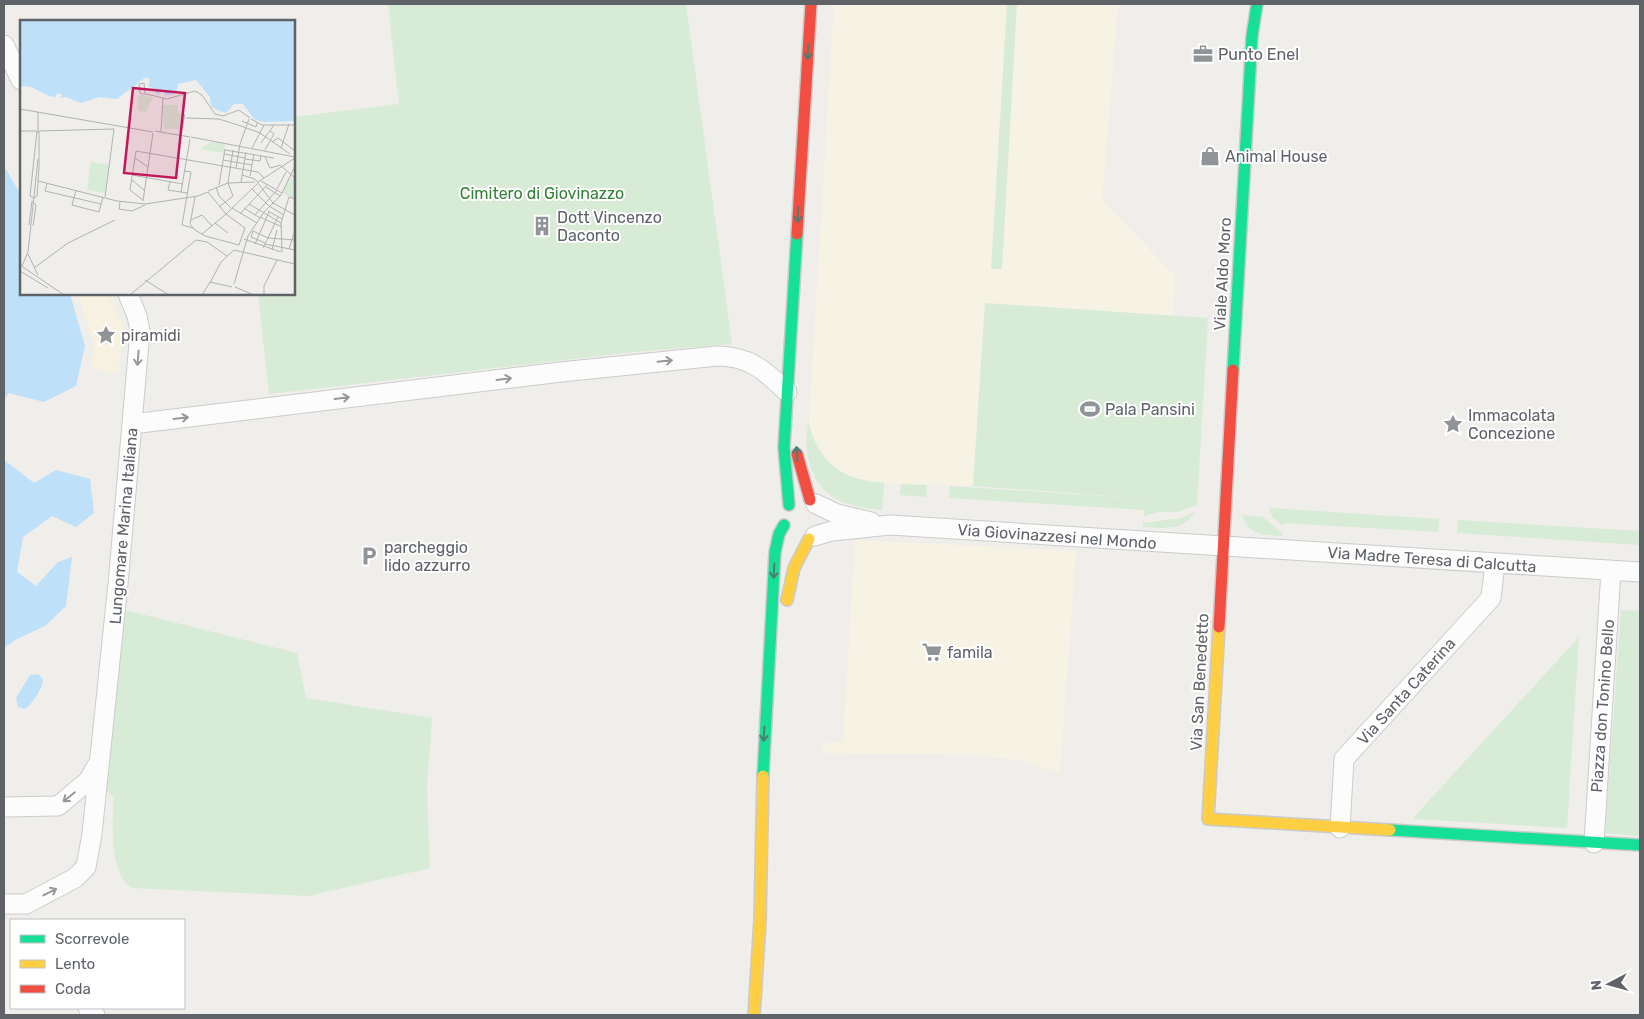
<svg xmlns="http://www.w3.org/2000/svg" width="1644" height="1019" viewBox="0 0 1644 1019" font-family="Rubik,sans-serif">
	<style>
		.commercial { fill: #f7f3e4 }
		.green { fill: #d8ebd6 }
		.sand { fill: #f6f1e1 }
		.water { fill: #bfe0f9 }
		.lines { fill: none; stroke-linecap: round; stroke-linejoin: round }
		.street-casing { stroke: #cbcccc; stroke-width: 21 }
		.fast-casing { stroke: #cacacb; stroke-width: 14 }
		.slow-casing { stroke: #cacacb; stroke-width: 14 }
		.jam-casing { stroke: #cacacb; stroke-width: 14 }
		.street { stroke: #fdfcfc; stroke-width: 19 }
		.fast { stroke: #16e098; stroke-width: 11 }
		.slow { stroke: #ffcf43; stroke-width: 11 }
		.jam { stroke: #f24e42; stroke-width: 11 }
		.oneway { stroke: #507c72 }
		.oneway2 { stroke: #96999c }
		.labels { text-anchor: middle; stroke-width: 4; stroke-linejoin: round; paint-order: stroke }
		.poi-label { font-size: 16px; fill: #5f6368; stroke: #fff; text-anchor: start }
		.park-label { font-size: 16px; fill: #348238; stroke: #fff }
		.street-label { font-size: 16px; fill: #5f6368; stroke: #fff }
		.inset-road { fill: none; stroke: #b1b2b2; stroke-width: 1 }
		.view { fill: #c2185b; fill-opacity: 0.15; stroke: #c2185b; stroke-width: 2.5 }
		.inset-edge { fill: none; stroke: #5f6368; stroke-width: 2.5 }
	</style>
	<rect width="100%" height="100%" fill="#efeeea"/>
	<path class="commercial" d="M 834,4 L 1118,4 L 1102,200 L 1175,276 L 1173,316 L 985,303 L 973,486 L 900,484 L 853,478 L 843,473 L 826,458 L 813,436 L 809,421 Z
		M 855,540 L 1076,551 L 1060,773 L 1019,760 L 972,755 L 823,753 L 823,743 L 843,742 Z"/>
	<path class="green" d="M 388,4 L 686,4 L 732,344 L 634,352 L 269,394 L 258,294 L 294,294 L 294,117 L 399,104 Z
		M 1007,4 L 1017,4 L 1002,269 L 991,269 Z
		M 985,303 L 1208,318 L 1197,505 L 1178,512 L 1159,512 L 1144,516 L 1144,510 L 949,498 L 950,486 L 1166,500 L 973,486 Z
		M 808,421 C 818,463 842,480 884,483 L 882,510 C 842,507 814,496 807,452 C 805,443 808,431 808,421 Z
		M 901,484 L 927,485 L 926,497 L 900,495 Z
		M 1269,508 L 1439,519 L 1438,532 L 1283,523 L 1283,526 L 1272,517 Z
		M 1195,512 C 1182,532 1164,528 1143,527 L 1143,523 L 1181,518 Z
		M 1243,515 L 1263,517 L 1282,533 L 1282,536 C 1265,535 1246,535 1243,515 Z
		M 1458,520 L 1640,531 L 1640,545 L 1457,533 Z
		M 125,610 L 297,653 L 306,698 L 432,718 L 427,788 L 430,868 L 308,896 L 132,888 C 129,885 123,881 121,876 C 111,856 112,820 114,798 L 105,789 Z
		M 1621,610 L 1640,611 L 1640,836 L 1605,833 Z
		M 1579,637 L 1567,828 L 1412,819 Z"/>
	<path class="sand" d="M 78,294 L 108,294 L 123,325 L 119,373 L 106,372 L 91,367 L 94,345 Z"/>
	<path class="water" d="M 4,166 L 21,195 L 21,294 L 70,294 L 85,346 L 76,386 L 44,402 L 9,393 L 4,399 Z
		M 4,460 L 34,483 L 56,470 L 90,479 L 94,513 L 76,527 L 52,516 L 23,537 L 17,572 L 36,586 L 58,562 L 72,557 L 66,606 L 45,626 L 15,640 L 4,648 Z
		M 38,674 L 43,680 C 42,689 33,703 25,709 L 18,707 L 16,698 L 30,675 Z"/>
	<g class="lines">
		<defs>
			<path id="street" d="M 4,45 L 21,80
				M 132,424 L 561,372 L 717,356 C 750,356 765,371 787,392
				M 816,504 L 837,514 L 871,522
				M 815,536 L 832,531 L 890,525 L 1640,572
				M 4,807 L 58,806 L 88,781 L 98,764
				M 1340,828 L 1344,759 L 1491,598 L 1495,563
				M 1594,843 L 1611,570
				M 4,904 L 26,904 L 75,878 L 86,867 L 92,834 L 118,584 L 140,331 L 137,316 L 128,294
				M 88,1008 L 95,1015"/>
			<path id="fast" d="M 1233,370 L 1252,36 L 1257,4
				M 789,505 L 784,447 L 797,234
				M 763,776 L 775,552 L 779,534 L 784,525
				M 1390,830 L 1640,845"/>
			<path id="slow" d="M 787,600 L 794,568 L 809,539
				M 1219,627 L 1208,819 L 1390,830
				M 754,1015 L 760,920 L 763,776"/>
			<path id="jam" d="M 797,234 L 811,4
				M 797,454 L 810,500
				M 1219,627 L 1233,370"/>
		</defs>
		<use href="#street" class="street-casing"/>
		<use href="#fast" class="fast-casing"/>
		<use href="#slow" class="slow-casing"/>
		<use href="#jam" class="jam-casing"/>
		<use href="#street" class="street"/>
		<use href="#fast" class="fast"/>
		<use href="#slow" class="slow"/>
		<use href="#jam" class="jam"/>
	</g>
	<defs><path id="oneway-shaft" d="M-6 0H5M1.5-3L5.5 0L1.5 3" fill="none" stroke-width="1.6" stroke-linecap="round" stroke-linejoin="round" transform="scale(1.25)"/></defs>
	<g class="oneway">
		<use href="#oneway-shaft" transform="translate(808 52) rotate(93)"/>
		<use href="#oneway-shaft" transform="translate(798 215) rotate(93)"/>
		<use href="#oneway-shaft" transform="translate(797 454) rotate(-94)"/>
		<use href="#oneway-shaft" transform="translate(774 571) rotate(93)"/>
		<use href="#oneway-shaft" transform="translate(764 734) rotate(93)"/>
	</g>
	<g class="oneway2">
		<use href="#oneway-shaft" transform="translate(138 358) rotate(95)"/>
		<use href="#oneway-shaft" transform="translate(665 361) rotate(-6)"/>
		<use href="#oneway-shaft" transform="translate(504 379) rotate(-7)"/>
		<use href="#oneway-shaft" transform="translate(342 398) rotate(-7)"/>
		<use href="#oneway-shaft" transform="translate(181 418) rotate(-7)"/>
		<use href="#oneway-shaft" transform="translate(69 797) rotate(141)"/>
		<use href="#oneway-shaft" transform="translate(50 892) rotate(-27)"/>
	</g>
	<defs>
		<symbol id="office-bare" viewBox="-9 -9 18 18"><path d="M-6-3h4V-5.5h4V-3h4V5H-6ZM-1-4.5V-3h2v-1.5ZM-6 0V1H6V0Z" fill="#919496" stroke="#fff" stroke-width="2.5" paint-order="stroke"/></symbol>
		<symbol id="shop-bare" viewBox="-9 -9 18 18"><path d="M-5-2.5h2.3a2.7 3.5 0 0 1 5.4 0H5L5.5 6h-11ZM-1.5-2.5h3a1.5 2.3 0 0 0-3 0Z" fill="#919496" stroke="#fff" stroke-width="2.5" paint-order="stroke"/></symbol>
		<symbol id="building-bare" viewBox="-9 -9 18 18"><path d="M-4-6H4V6H1V3H-1V6H-4ZM-2.5-4.3h1.7v1.8h-1.7ZM.8-4.3h1.7v1.8H.8ZM-2.5-1h1.7V.8h-1.7ZM.8-1h1.7V.8H.8Z" fill="#919496" stroke="#fff" stroke-width="2.5" paint-order="stroke"/></symbol>
		<symbol id="sight-bare" viewBox="-9 -9 18 18"><path d="M0-6L1.8-2.2L6-1.7L2.9 1.2L3.7 5.4L0 3.3L-3.7 5.4L-2.9 1.2L-6-1.7L-1.8-2.2Z" fill="#919496" stroke="#fff" stroke-width="2.5" paint-order="stroke"/></symbol>
		<symbol id="stadium-bare" viewBox="-9 -9 18 18"><path d="M0-5a6.5 5 0 1 0 0 10a6.5 5 0 1 0 0-10ZM-3.5-1.8h7v3.6h-7Z" fill="#919496" stroke="#fff" stroke-width="2.5" paint-order="stroke"/></symbol>
		<symbol id="parking-bare" viewBox="-9 -9 18 18"><path d="M-3.5-5.5H1a3.5 3.5 0 0 1 0 7H-1V5.5H-3.5ZM-1-3.4V-.6H.8a1.4 1.4 0 0 0 0-2.8Z" fill="#919496" stroke="#fff" stroke-width="2.5" paint-order="stroke"/></symbol>
		<symbol id="supermarket-bare" viewBox="-9 -9 18 18"><path d="M-6-5.5h2.5l.6 2H6L4.5 2H-2.5L-4.4-4H-6ZM-1.5 3.2a1.3 1.3 0 1 0 .1 0ZM3 3.2a1.3 1.3 0 1 0 .1 0Z" fill="#919496" stroke="#fff" stroke-width="2.5" paint-order="stroke"/></symbol>
	</defs>
	<g fill-rule="evenodd">
		<use href="#office-bare" x="1189" y="40" width="28" height="28"/>
		<use href="#shop-bare" x="1196" y="142" width="28" height="28"/>
		<use href="#building-bare" x="528" y="212" width="28" height="28"/>
		<use href="#sight-bare" x="92" y="321" width="28" height="28"/>
		<use href="#stadium-bare" x="1076" y="395" width="28" height="28"/>
		<use href="#sight-bare" x="1439" y="410" width="28" height="28"/>
		<use href="#parking-bare" x="355" y="542" width="28" height="28"/>
		<use href="#supermarket-bare" x="918" y="638" width="28" height="28"/>
	</g>
	<g class="labels">
		<g class="poi-label">
			<text x="1218" y="60">Punto Enel</text>
			<text x="1225" y="162">Animal House</text>
			<text x="557" y="223">Dott Vincenzo<tspan x="557" dy="18">Daconto</tspan></text>
			<text x="121" y="341">piramidi</text>
			<text x="1105" y="415">Pala Pansini</text>
			<text x="1468" y="421">Immacolata<tspan x="1468" dy="18">Concezione</tspan></text>
			<text x="384" y="553">parcheggio<tspan x="384" dy="18">lido azzurro</tspan></text>
			<text x="947" y="658">famila</text>
		</g>
		<g class="park-label">
			<text x="542" y="199">Cimitero di Giovinazzo</text>
		</g>
		<g class="street-label">
			<text transform="translate(1222 274) rotate(-87)" y="6">Viale Aldo Moro</text>
			<text transform="translate(123 526) rotate(-85)" y="6">Lungomare Marina Italiana</text>
			<text transform="translate(1057 536) rotate(4)" y="6">Via Giovinazzesi nel Mondo</text>
			<text transform="translate(1432 559) rotate(4)" y="6">Via Madre Teresa di Calcutta</text>
			<text transform="translate(1199 682) rotate(-87)" y="6">Via San Benedetto</text>
			<text transform="translate(1406 691) rotate(-48)" y="6">Via Santa Caterina</text>
			<text transform="translate(1602 706) rotate(-86)" y="6">Piazza don Tonino Bello</text>
		</g>
	</g>
	<g transform="translate(20 20)">
		<rect width="275" height="275" fill="#efeeea"/>
		<path d="M 119,75 L 133,77 L 126,92 L 118,91 ZM 143,85 L 158,85 L 158,93 L 164,93 L 163,109 L 144,109 ZM 191,122 L 205,124 L 204,133 L 180,129 ZM 71,142 L 89,145 L 85,173 L 67,170 ZM 269,157 L 275,159 L 273,179 L 263,173 Z" fill="#d8ebd6"/>
		<path d="M 0,0 L 275,0 L 275,101 L 243,102 L 234,99 L 223,84 L 214,84 L 206,93 L 197,90 L 191,86 L 190,77 L 176,60 L 158,64 L 157,72 L 151,75 L 145,75 L 143,70 L 138,75 L 130,66 L 128,68 L 130,60 L 126,57 L 97,79 L 79,77 L 61,83 L 46,77 L 40,78 L 42,75 L 38,73 L 35,77 L 29,76 L 11,67 L 0,66 Z" fill="#bfe0f9"/>
		<path class="inset-road" d="M 125,74 L 124,63 L 119,64 L 120,73 L 122,74 L 125,74 L 135,76 L 147,79 L 175,71 L 182,75 L 195,94 L 203,96 L 219,90 L 230,98M 0,89 L 133,112M 18,92 L 18,113M 166,98 L 199,99 L 221,106 L 240,113 L 270,134M 231,99 L 242,105 L 275,105M 222,101 L 236,107 L 237,103M 0,111 L 17,111M 17,111 L 10,176 L 14,178 L 17,176 L 19,148 L 19,111 L 94,109M 135,111 L 170,117M 141,112 L 143,78M 161,115 L 165,94M 171,117 L 275,137M 252,122 L 258,118 L 275,131M 241,123 L 254,105M 232,128 L 244,105M 261,128 L 269,104M 205,130 L 254,138M 245,130 L 254,114 L 250,111M 204,134 L 225,138M 245,137 L 250,148 L 254,147M 115,138 L 128,147M 225,139 L 240,141 L 241,135M 203,140 L 232,145M 254,147 L 260,145 L 275,158M 216,148 L 220,124 L 229,99M 165,151 L 171,152 L 162,205 L 173,208M 112,155 L 163,164M 222,155 L 235,159 L 253,183 L 275,195M 230,156 L 234,134M 112,160 L 124,170M 18,161 L 97,181 L 125,184 L 178,176 L 188,172M 241,161 L 262,173M 150,162 L 148,170 L 167,173M 221,162 L 226,132M 238,162 L 275,138M 208,163 L 213,130M 27,164 L 25,171 L 81,184M 199,165 L 205,129M 196,167 L 199,176 L 211,188M 246,167 L 260,176M 232,169 L 249,186 L 264,195M 257,169 L 266,152M 56,170 L 52,185 L 79,192 L 83,177M 188,171 L 208,163 L 235,162M 161,172 L 170,119M 188,172 L 206,194M 85,177 L 94,109M 175,177 L 170,204 L 175,210 L 185,216 L 219,225 L 225,208 L 206,194M 123,180 L 110,170 L 116,131 L 238,152 L 244,158M 123,181 L 133,113M 100,182 L 99,189 L 112,191 L 125,185M 229,184 L 261,203M 199,187 L 213,176 L 208,163M 212,188 L 237,203M 224,188 L 240,198M 248,191 L 262,199M 206,194 L 237,164M 220,194 L 248,164M 235,195 L 257,170M 240,197 L 262,207M 171,200 L 182,195 L 192,206M 195,203 L 208,213M 9,205 L 12,181 L 16,185 L 13,206M 182,214 L 206,194M 224,219 L 261,232M 245,223 L 231,217 L 233,211 L 248,218 L 275,220M 235,224 L 249,192M 245,224 L 275,230M 243,228 L 258,197M 269,229 L 275,210M 252,230 L 257,210M 262,232 L 261,203 L 269,177 L 275,179M 8,234 L 18,255M 0,245 L 44,275M 2,246 L 8,232 L 18,139M 14,248 L 48,223 L 95,200M 0,251 L 28,268M 125,260 L 149,275M 190,263 L 201,242 L 214,230 L 275,244M 214,264 L 228,216 L 244,192 L 261,175 L 275,146M 215,267 L 234,275M 110,275 L 176,220 L 187,222 L 207,236M 182,275 L 190,262 L 212,267M 244,275 L 244,266 L 257,240"/>
		<path class="view" d="M 113,68 L 165,73 L 156,158 L 104,153 Z"/>
		<rect width="275" height="275" class="inset-edge"/>
	</g>
	<rect width="1644" height="1019" fill="none" stroke="#5f6368" stroke-width="10"/>
	<rect x="10" y="919" width="175" height="90" fill="#ffffff" stroke="#bfc1c3"/>
	<rect x="20" y="935" width="25" height="8" fill="#16e098" stroke="#bfc1c3"/>
	<text x="55" y="944" font-size="15" fill="#5f6368">Scorrevole</text>
	<rect x="20" y="960" width="25" height="8" fill="#ffcf43" stroke="#bfc1c3"/>
	<text x="55" y="969" font-size="15" fill="#5f6368">Lento</text>
	<rect x="20" y="985" width="25" height="8" fill="#f24e42" stroke="#bfc1c3"/>
	<text x="55" y="994" font-size="15" fill="#5f6368">Coda</text>
	<g transform="translate(1609 984) rotate(264)" stroke="#ffffff" stroke-width="4" paint-order="stroke">
	<path d="M0-4L9 19L0 12L-9 19Z" fill="#5f6368"/>
	<text y="-8" font-size="14" font-weight="bold" text-anchor="middle" fill="#5f6368">N</text>
	</g>
</svg>
